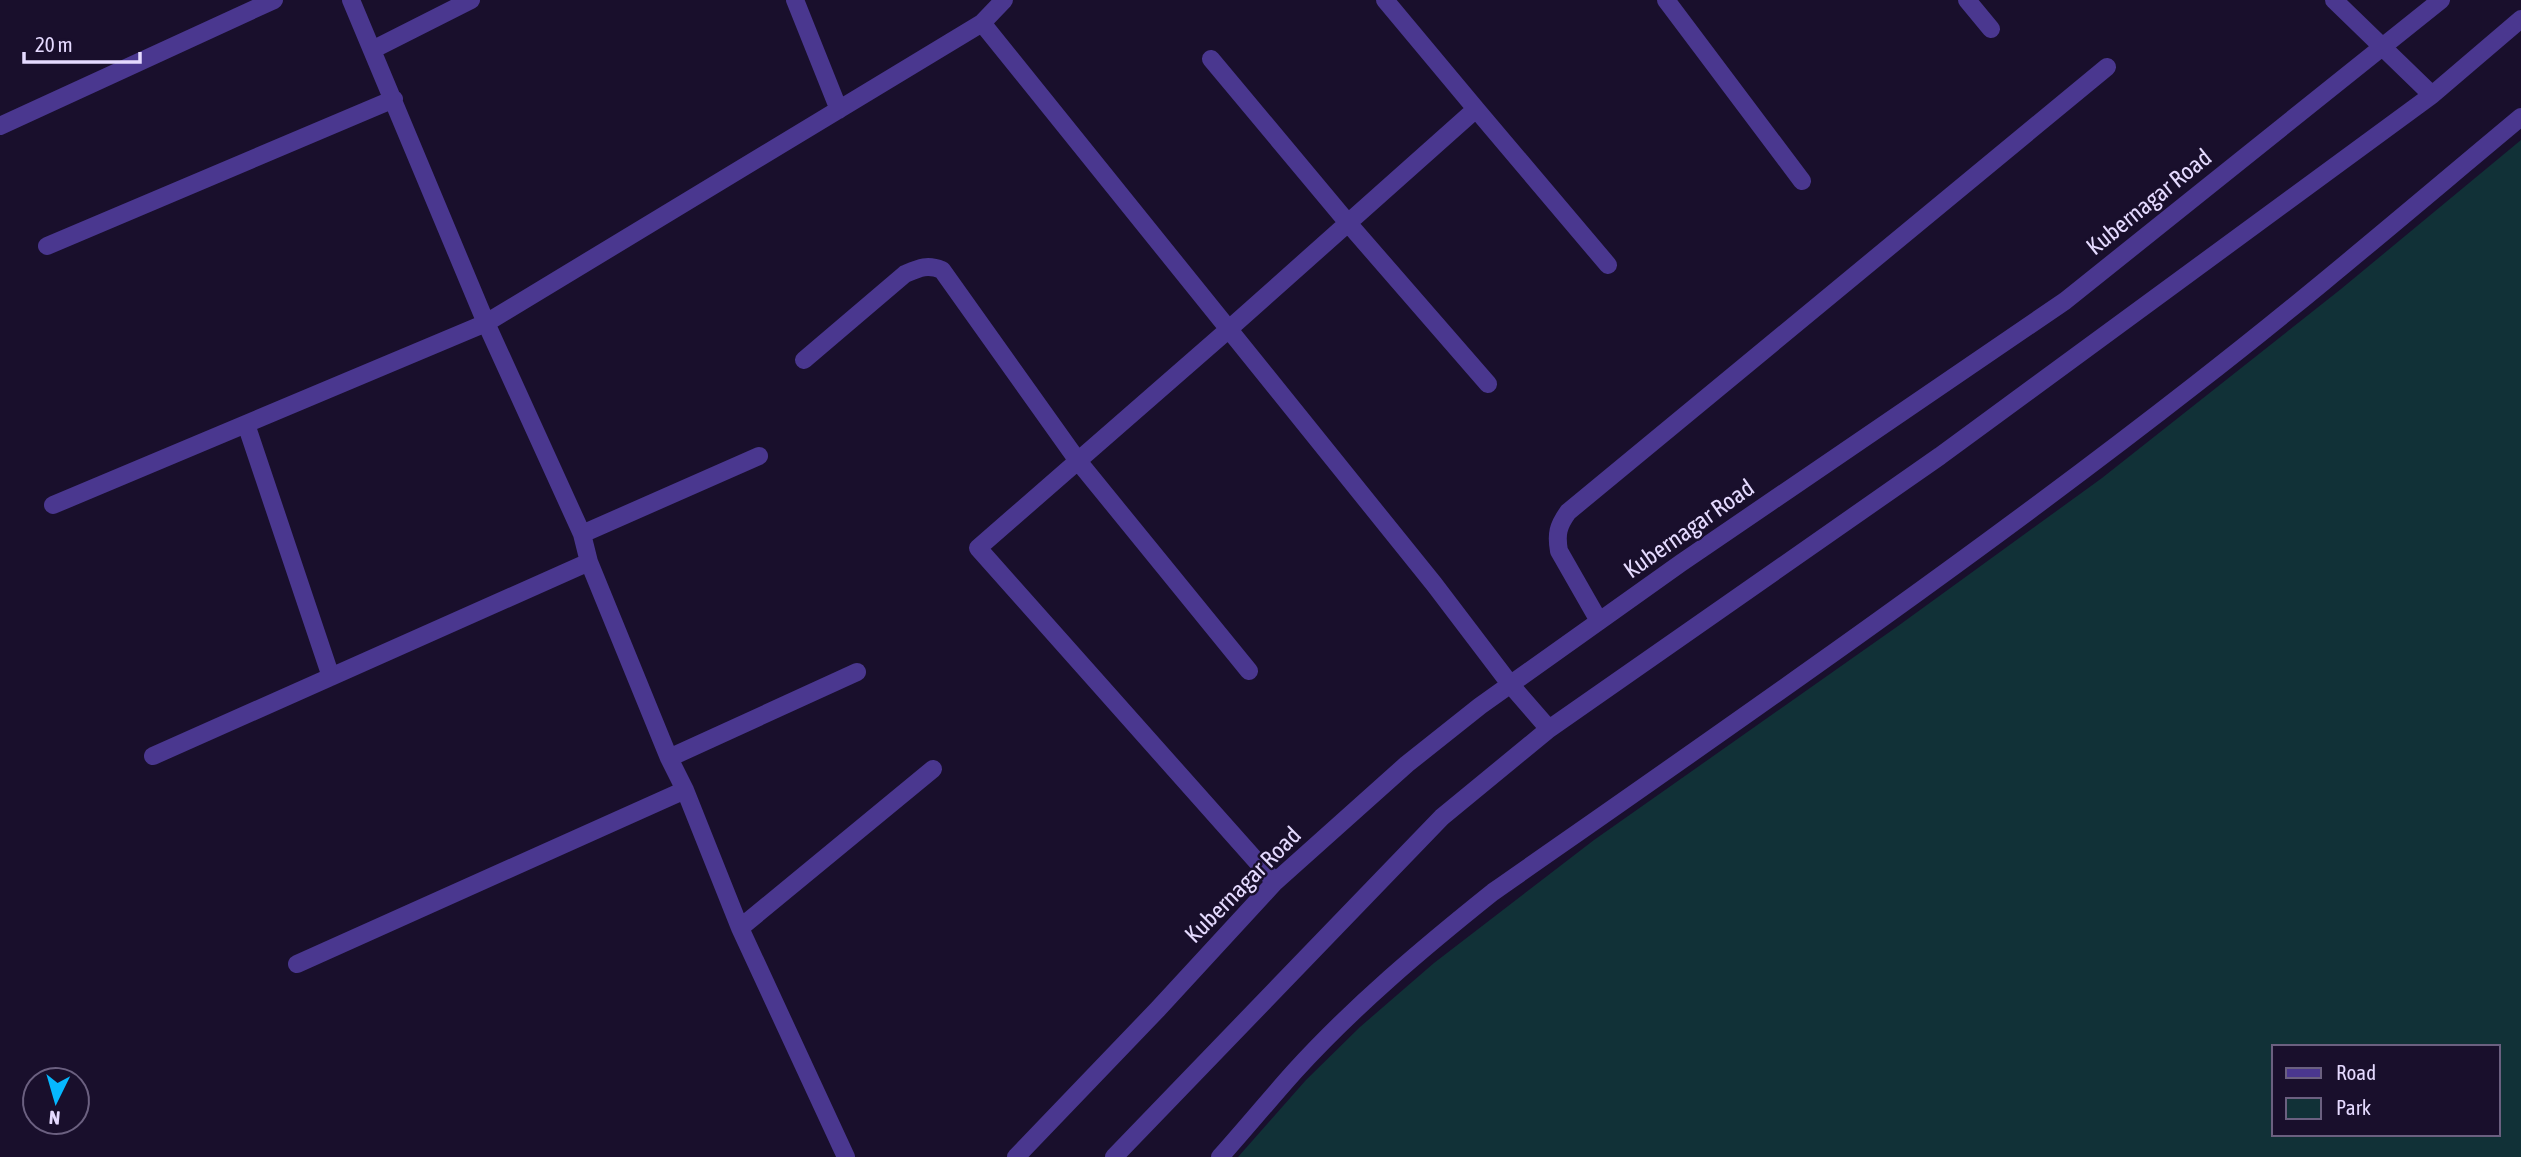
<svg xmlns="http://www.w3.org/2000/svg" width="2521" height="1157" viewBox="0 0 2521 1157" font-family="'Asap Condensed',sans-serif">
	<style>
		.green { fill: #113137; fill-rule: evenodd }
		.lines { fill: none; stroke-linecap: round; stroke-linejoin: round }
		.minor { stroke: #4a378f; stroke-width: 18 }
		.labels { text-anchor: middle; stroke-width: 5; stroke-linejoin: round; paint-order: stroke }
		.street-label { font-size: 24px; fill: #e5daff; stroke: #190f2c }
	</style>
	<rect width="100%" height="100%" fill="#190f2c"/>
	<path class="green" d="M 2521,140 L 2521,1157 L 1238,1157 L 1306,1080 L 1360,1027 L 1434,963 L 1594,840 L 1898,626 L 2102,478 L 2341,289 ZM 2274,1047 L 2498,1047 L 2498,1134 L 2274,1134 Z"/>
	<g class="lines">
		<path class="minor" d="M 351,0 L 486,323 L 582,534 L 589,562 L 669,758 L 685,790 L 740,928 L 846,1157
			M 795,0 L 839,110
			M 1004,0 L 982,23 L 1434,584 L 1510,684 L 1549,729
			M 1385,0 L 1476,109
			M 1666,0 L 1802,181
			M 1967,0 L 1991,29
			M 2334,0 L 2432,95
			M 372,50 L 471,0
			M 1211,59 L 1348,223 L 1488,384
			M 0,126 L 274,0
			M 47,246 L 394,99
			M 804,360 L 905,274 C 919,268 927,264 942,270 L 1078,461 L 1249,671
			M 246,424 L 331,677
			M 53,505 L 486,323 L 982,23
			M 582,534 L 759,456
			M 1599,621 L 1559,551 C 1556,534 1558,526 1568,512 L 2107,67
			M 153,756 L 589,562
			M 669,758 L 857,672
			M 1275,882 L 978,548 L 1229,329 L 1476,109 L 1608,265
			M 740,928 L 933,769
			M 297,964 L 685,790
			M 1016,1157 L 1158,1009 L 1275,882 L 1407,764 L 1480,706 L 1681,563 L 2065,301 L 2441,0
			M 1114,1157 L 1442,817 L 1549,729 L 1940,456 L 2432,95 L 2521,19
			M 1220,1157 C 1245,1129 1269,1100 1294,1072 C 1354,1006 1423,948 1493,892 C 1729,727 1968,562 2196,384 C 2307,298 2413,207 2521,117"/>
	</g>
	<g class="labels">
		<g class="street-label">
			<text transform="translate(2149 202) rotate(-39)" y="8">Kubernagar Road</text>
			<text transform="translate(1689 529) rotate(-35)" y="8">Kubernagar Road</text>
			<text transform="translate(1243 885) rotate(-45)" y="8">Kubernagar Road</text>
		</g>
	</g>
	<rect x="2272" y="1045" width="228" height="91" fill="#190f2c" stroke="#6b6080" stroke-width="2"/>
	<rect x="2286" y="1068" width="35" height="10" fill="#4a378f" stroke="#6b6080" stroke-width="2"/>
	<text x="2336" y="1080" font-size="21" fill="#e5daff">Road</text>
	<rect x="2286" y="1098" width="35" height="21" fill="#113137" stroke="#6b6080" stroke-width="2"/>
	<text x="2336" y="1115" font-size="21" fill="#e5daff">Park</text>
	<g transform="translate(56 1101) rotate(185)"><circle r="33" fill="#190f2c" stroke="#6b6080" stroke-width="2"/>
	<path d="M0-5L12 26L0 18L-12 26Z" fill="#06b8ff"/>
	<text y="-10" font-size="19" font-weight="bold" text-anchor="middle" fill="#e5daff">N</text>
	</g>
	<path d="M24 52v10h116v-10" fill="none" stroke="#e5daff" stroke-width="3.5"/>
	<text x="35" y="52" font-size="21" fill="#e5daff" stroke="#190f2c" stroke-width="5" paint-order="stroke">20 m</text>
</svg>
